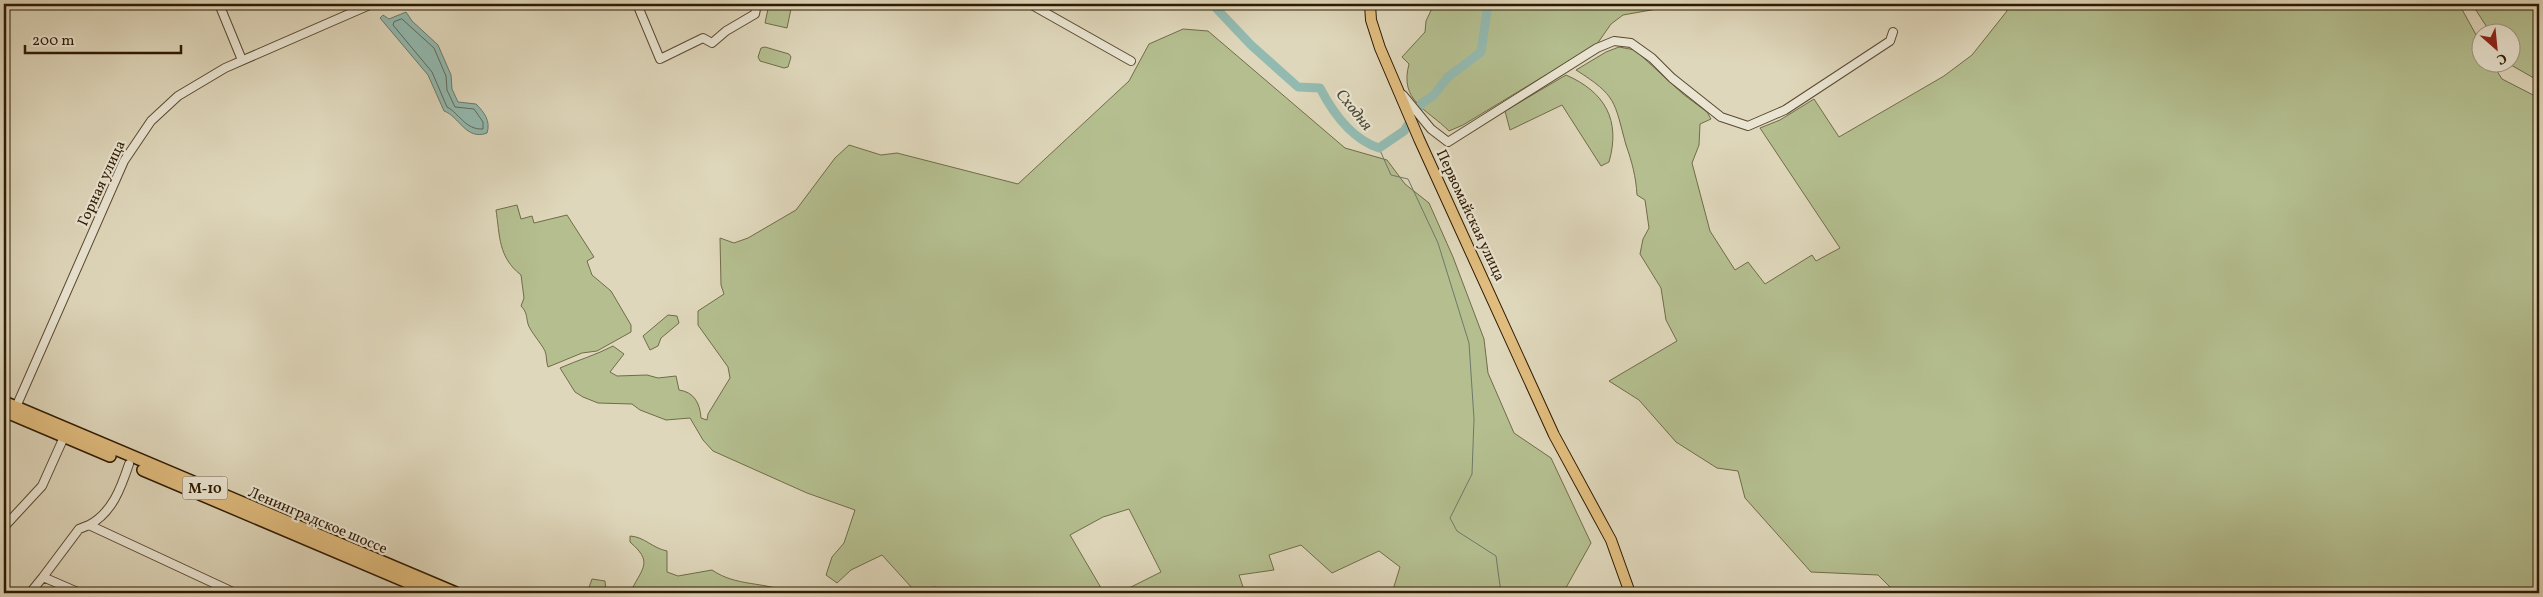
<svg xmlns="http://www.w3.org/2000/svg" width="2543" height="597" viewBox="0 0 2543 597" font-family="Vollkorn,serif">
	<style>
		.green { fill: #b4be8f; stroke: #716c48 }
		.water { fill: #93bab1; stroke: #6b7a6a }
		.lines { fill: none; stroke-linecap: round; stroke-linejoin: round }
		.shore { stroke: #606a58; stroke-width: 1 }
		.stream { stroke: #6b7a6a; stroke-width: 1 }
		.river { stroke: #93bab1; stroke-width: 9 }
		.minor-casing { stroke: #5a492f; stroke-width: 10 }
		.major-casing { stroke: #2e1a00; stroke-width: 12 }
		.highway-casing { stroke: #2e1a00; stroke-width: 14 }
		.minor { stroke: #eae5d3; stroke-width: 8 }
		.major { stroke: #e0bc7e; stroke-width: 10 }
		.highway { stroke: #e0bc7e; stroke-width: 11 }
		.labels { text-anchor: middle; stroke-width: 4.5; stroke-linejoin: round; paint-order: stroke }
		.shield { fill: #eae5d3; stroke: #66573f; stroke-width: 1 }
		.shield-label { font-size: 14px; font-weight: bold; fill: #2e1a00 }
		.street-label { font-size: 15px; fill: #2e1a00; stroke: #eae5d3 }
		.water-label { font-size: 16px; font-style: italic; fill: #4c4a35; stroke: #eae5d3 }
	</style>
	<rect width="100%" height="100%" fill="#dfd7bb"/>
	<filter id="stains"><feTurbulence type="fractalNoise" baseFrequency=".004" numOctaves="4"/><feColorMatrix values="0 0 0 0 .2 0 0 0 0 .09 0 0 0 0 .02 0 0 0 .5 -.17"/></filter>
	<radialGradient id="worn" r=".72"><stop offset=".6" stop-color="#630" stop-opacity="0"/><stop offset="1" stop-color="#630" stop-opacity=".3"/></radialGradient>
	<path class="green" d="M 769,4 L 792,4 L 787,28 L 765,23 Z
		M 1434,4 L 1685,4 L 1623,15 L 1611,24 L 1597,44 L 1463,125 L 1449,131 C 1427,109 1399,101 1409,64 L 1402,57 L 1425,32 L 1426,21 Z
		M 2002,4 L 2459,4 L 2480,42 L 2480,62 L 2492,63 L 2502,79 L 2539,98 L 2539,593 L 1896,593 L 1878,575 L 1811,572 L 1745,498 L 1738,471 L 1717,468 L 1676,442 L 1639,400 L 1609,381 L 1677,341 L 1666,320 L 1661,288 L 1640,254 L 1643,239 L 1649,228 L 1645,200 L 1637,195 C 1636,177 1632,162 1626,145 C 1614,101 1617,96 1576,70 L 1606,52 L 1619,47 L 1635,50 L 1683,94 L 1707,112 L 1711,119 L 1700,124 L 1699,145 L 1692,163 L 1710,231 L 1735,270 L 1748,262 L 1765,284 L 1812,255 L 1816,261 L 1840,248 L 1760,128 L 1780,120 L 1814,99 L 1839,137 L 1944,76 L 1972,55 L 2007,11 Z
		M 2472,4 L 2539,4 L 2539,81 L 2511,65 L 2510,32 L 2490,32 Z
		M 1183,29 L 1208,31 L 1345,148 L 1387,160 L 1405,184 L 1429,203 L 1453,257 L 1484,339 L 1488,373 L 1514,433 L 1551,458 L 1591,543 L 1563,593 L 1392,593 L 1400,567 L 1379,551 L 1332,573 L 1301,545 L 1269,555 L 1274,570 L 1239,575 L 1245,593 L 1119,593 L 1161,572 L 1129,509 L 1103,517 L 1070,535 L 1104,593 L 945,593 L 936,587 L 913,589 L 882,555 L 851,570 L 837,583 L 826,575 L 832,557 L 844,543 L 855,510 L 807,493 L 713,451 L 703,440 L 690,418 L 666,420 L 640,410 L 632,404 L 598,403 L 583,397 L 575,392 L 560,368 C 578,360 596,355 613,346 L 624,354 L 610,372 L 617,376 L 647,375 L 658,378 L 676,376 L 679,390 C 694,392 700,403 701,418 L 707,420 L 708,414 L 730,378 L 728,367 L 698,325 L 698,311 L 724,294 L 721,285 L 720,238 L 734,243 L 748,238 L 796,210 L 835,158 L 849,145 L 881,155 L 897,153 L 1018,184 L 1129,81 L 1149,44 Z
		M 765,47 L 789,54 L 791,57 L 788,67 L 784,68 L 760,61 L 758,57 L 761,48 Z
		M 1566,75 C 1605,92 1621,120 1609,162 L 1601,166 L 1562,105 L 1510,130 L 1505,111 Z
		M 517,205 L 521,219 L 532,216 L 534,223 L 567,215 L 594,257 L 587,261 L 592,275 L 611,291 L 631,325 L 631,332 L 597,351 L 582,353 L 548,367 C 546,362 547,356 545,351 C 541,343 530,331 528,324 C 526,316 527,312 521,306 L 524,298 L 521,275 C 498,257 500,236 496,210 Z
		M 668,315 L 677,316 L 679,323 L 661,338 L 658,346 L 650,350 L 643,336 Z
		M 630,536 C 645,537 652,548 667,551 L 667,572 L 678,576 L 712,570 C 737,587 763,581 790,593 L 706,589 L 690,593 L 678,593 L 674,590 L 663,593 L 587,593 L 592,579 L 605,581 L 606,591 L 632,589 C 643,567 653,562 630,542 Z"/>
	<path class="water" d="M 406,12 L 412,21 L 438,45 L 451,75 L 452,89 L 458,102 L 476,104 C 484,112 491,121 487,133 C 466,141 459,116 444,111 L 428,75 L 380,18 L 383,15 L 389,19 Z"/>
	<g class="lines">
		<path class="shore" d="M 402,19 L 434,48 L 446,76 L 447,90 L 455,107 L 474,109 L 483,122 L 483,129 C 465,130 459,113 447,107 L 432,72 L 393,25 L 394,22 Z"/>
		<path class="stream" d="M 1379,148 L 1391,175 L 1408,179 L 1438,243 L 1469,343 L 1474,419 L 1472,474 L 1450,518 L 1457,531 L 1496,556 L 1501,593"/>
		<path class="river" d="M 1214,4 L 1215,7 L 1251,45 L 1298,87 L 1320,88 C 1333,113 1351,139 1379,148 L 1404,131 L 1422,103 L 1433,96 L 1448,77 L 1481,52 L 1488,4"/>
		<defs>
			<path id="minor" d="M 219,4 L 242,60
				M 637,4 L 660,59 L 703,38 L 712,43 L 726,31 L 755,14 L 757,4
				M 1030,4 L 1131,61
				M 1403,95 L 1431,129 L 1448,142 L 1597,48 L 1614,41 L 1631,43 L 1652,58 L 1672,78 L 1721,117 L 1748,126 L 1785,110 L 1890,41 L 1893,32
				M 16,407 L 124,161 L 151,121 L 178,96 L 225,68 L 372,4
				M 89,525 C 112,513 121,488 129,464
				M 4,527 L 42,486 L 64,437
				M 30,593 L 43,577
				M 80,593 L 43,577 L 79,529 L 89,525 L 235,593"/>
			<path id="major" d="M 1370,4 L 1371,20 L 1380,48 L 1419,139 L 1554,435 L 1611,540 L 1630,593"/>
			<path id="highway" d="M 4,402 L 456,593
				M 4,411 L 110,456
				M 143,470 L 433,593"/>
		</defs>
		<use href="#minor" class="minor-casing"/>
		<use href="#major" class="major-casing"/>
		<use href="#highway" class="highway-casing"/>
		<use href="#minor" class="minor"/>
		<use href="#major" class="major"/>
		<use href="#highway" class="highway"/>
	</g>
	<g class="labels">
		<rect class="shield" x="182.5" y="476.5" width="45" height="23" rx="4"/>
		<g class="shield-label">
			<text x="205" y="493">М-10</text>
		</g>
		<g class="street-label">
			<text transform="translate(101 183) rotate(-65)" y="5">Горная улица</text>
			<text transform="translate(1471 215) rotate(65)" y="5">Первомайская улица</text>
			<text transform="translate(318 520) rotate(23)" y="5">Ленинградское шоссе</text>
		</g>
		<g class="water-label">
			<text transform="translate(1355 109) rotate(51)" y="6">Сходня</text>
		</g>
	</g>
	<rect width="2543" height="597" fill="none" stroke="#dfd7bb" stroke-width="20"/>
	<rect x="5" y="5" width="2533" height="587" fill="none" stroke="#2e1a00" stroke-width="2.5"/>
	<rect x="10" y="10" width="2523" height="577" fill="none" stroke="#2e1a00"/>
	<g transform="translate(2496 48) rotate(153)"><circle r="24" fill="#eae5d3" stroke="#9f947f"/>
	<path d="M0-4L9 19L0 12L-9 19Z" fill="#8f2418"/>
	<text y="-8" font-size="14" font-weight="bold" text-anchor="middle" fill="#2e1a00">С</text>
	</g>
	<path d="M25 45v8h156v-8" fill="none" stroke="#2e1a00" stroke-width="2.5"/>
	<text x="32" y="45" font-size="15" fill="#2e1a00" stroke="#eae5d3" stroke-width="4" paint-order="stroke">200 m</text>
	<rect width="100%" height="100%" filter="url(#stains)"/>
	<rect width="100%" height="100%" fill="url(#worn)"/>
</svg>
